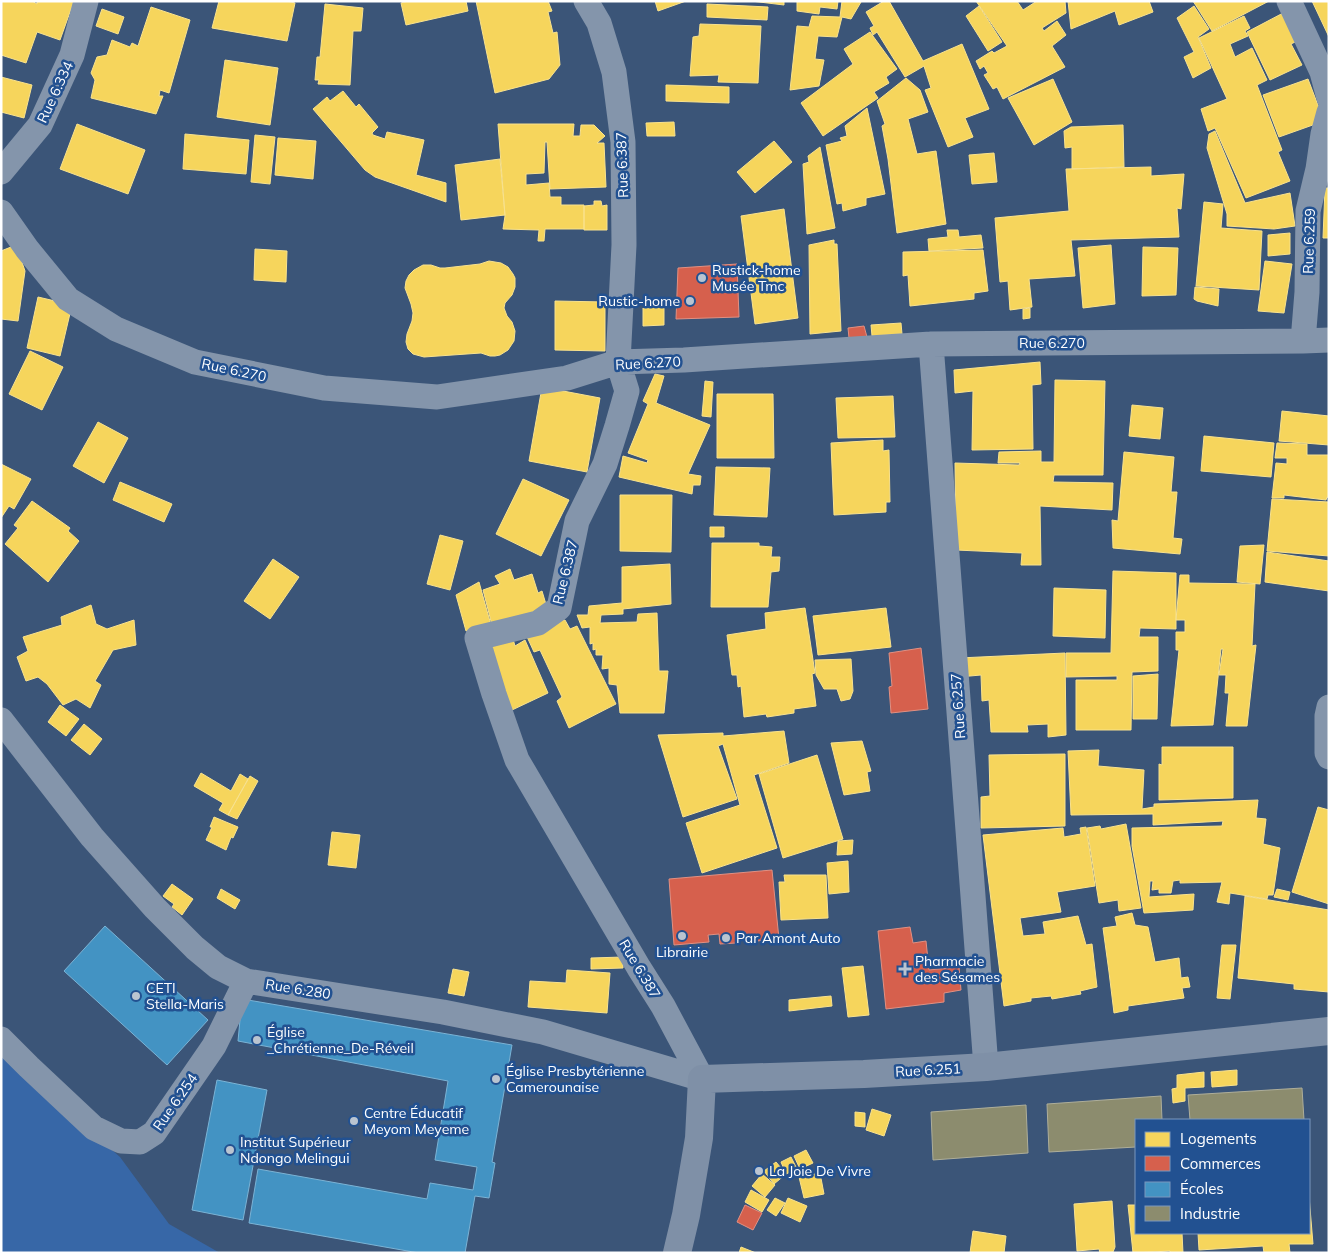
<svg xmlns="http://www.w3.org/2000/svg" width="1330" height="1254" viewBox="0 0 1330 1254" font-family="Mulish,sans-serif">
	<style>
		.green { fill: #3767a7 }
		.homes { fill: #f6d55c; stroke: #f9e28d }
		.shops { fill: #d6604d; stroke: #e29082 }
		.schools { fill: #4393c3; stroke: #7bb3d5 }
		.industry { fill: #8c8c6e; stroke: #aeae9a }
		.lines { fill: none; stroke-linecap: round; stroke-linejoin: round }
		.street { stroke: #8495ab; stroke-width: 25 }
		.secondary { stroke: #7f90a7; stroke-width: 28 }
		.poi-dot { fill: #bac4d0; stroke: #225191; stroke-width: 2 }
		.labels { text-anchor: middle; stroke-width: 5; stroke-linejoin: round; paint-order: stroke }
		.street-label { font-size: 14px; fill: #fff; stroke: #225191 }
		.poi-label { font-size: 14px; fill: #fff; stroke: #225191; text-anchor: start }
	</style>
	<rect width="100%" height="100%" fill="#3b5578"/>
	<path class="green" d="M 1,1053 L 120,1157 L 169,1224 L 220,1253 L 1,1253 Z"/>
	<path class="homes" d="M 1,1 L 32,1 L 37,4 L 37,1 L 74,1 L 60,40 L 37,32 L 26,63 L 1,55 Z
		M 219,1 L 287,1 L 295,3 L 287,41 L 212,28 Z
		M 408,1 L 466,1 L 468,11 L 406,25 L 401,3 Z
		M 476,1 L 548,1 L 552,11 L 548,12 L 553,33 L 557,32 L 560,65 L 549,79 L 495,93 Z
		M 655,1 L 686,1 L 658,11 Z
		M 751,1 L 784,1 L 784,5 Z
		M 797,1 L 838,1 L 837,9 L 820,7 L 819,14 L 797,11 Z
		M 842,1 L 861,2 L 851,19 L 842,17 L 837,37 L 818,36 L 815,59 L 824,60 L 819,86 L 790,90 L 797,26 L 809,27 L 812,16 L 840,17 Z
		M 884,1 L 889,1 L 923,61 L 962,44 L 989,109 L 965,118 L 973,137 L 948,147 L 925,90 L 931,88 L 924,66 L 905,77 L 877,32 L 873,35 L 870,28 L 874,26 L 866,12 Z
		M 976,1 L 1017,1 L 1023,10 L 1037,1 L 1065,1 L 1066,13 L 1042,28 L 1044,31 L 1057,21 L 1066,35 L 1052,46 L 1065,67 L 1003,99 L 997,87 L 993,89 L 984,75 L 988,73 L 984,66 L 980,69 L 976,61 L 992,51 L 994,53 L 1007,46 Z
		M 1068,1 L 1149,1 L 1153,12 L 1119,25 L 1115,11 L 1071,29 Z
		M 1193,1 L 1269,1 L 1212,31 Z
		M 1312,1 L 1329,1 L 1329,37 Z
		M 325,4 L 363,8 L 361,31 L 353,31 L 350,85 L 318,84 L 319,80 L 315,80 L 317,57 L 320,57 Z
		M 707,4 L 768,7 L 767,20 L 707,17 Z
		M 979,6 L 1002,42 L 988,51 L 966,16 Z
		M 1194,6 L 1209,29 L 1198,37 L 1211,68 L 1193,78 L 1184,57 L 1194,52 L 1177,18 Z
		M 151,7 L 190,20 L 169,93 L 160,90 L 159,96 L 163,96 L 156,114 L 91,98 L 95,80 L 91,73 L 97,57 L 107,55 L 112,40 L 130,47 L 132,43 L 138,46 Z
		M 102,9 L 124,17 L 118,34 L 96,26 Z
		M 1285,12 L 1297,41 L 1291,44 L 1302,65 L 1270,80 L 1247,32 Z
		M 1244,16 L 1250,28 L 1245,31 L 1248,36 L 1230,44 L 1235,57 L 1252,48 L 1267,80 L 1257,85 L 1282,150 L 1278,152 L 1290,181 L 1246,198 L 1215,128 L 1208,131 L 1201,109 L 1227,99 L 1199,38 Z
		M 700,24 L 761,26 L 758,83 L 718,82 L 719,75 L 690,76 L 693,37 L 699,36 Z
		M 870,32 L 897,69 L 886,77 L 889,83 L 874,92 L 878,98 L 823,136 L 801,103 L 853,64 L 844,49 Z
		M 225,60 L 278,68 L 270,125 L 217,117 Z
		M 1,77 L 32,85 L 24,118 L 1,112 Z
		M 906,78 L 920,90 L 928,112 L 908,119 L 917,154 L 936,151 L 946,224 L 897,233 L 888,159 L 882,126 L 885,124 L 877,101 Z
		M 1053,79 L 1072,122 L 1034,145 L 1008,98 Z
		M 1308,79 L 1324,121 L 1279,137 L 1263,95 Z
		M 666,85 L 729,87 L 729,103 L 666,101 Z
		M 343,91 L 356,107 L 359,104 L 378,127 L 372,133 L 373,135 L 385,139 L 387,132 L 424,140 L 416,175 L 446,183 L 446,202 L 375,177 L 365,170 L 313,109 L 327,97 L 330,101 Z
		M 867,108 L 885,194 L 866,198 L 866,205 L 843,211 L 842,203 L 837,204 L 826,145 L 842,141 L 840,138 L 847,136 L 845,126 Z
		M 674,122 L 675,136 L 647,136 L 646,123 Z
		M 77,124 L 145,150 L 128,194 L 60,169 Z
		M 498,124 L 574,124 L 573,136 L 580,136 L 581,125 L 594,125 L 605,136 L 597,143 L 604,143 L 606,187 L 550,189 L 547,142 L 545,142 L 544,173 L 526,174 L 526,185 L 549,183 L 550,197 L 561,197 L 561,205 L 584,205 L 584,229 L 545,229 L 544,241 L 538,241 L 539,230 L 503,229 L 505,216 Z
		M 1123,125 L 1124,167 L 1072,169 L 1072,147 L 1065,148 L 1064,131 L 1071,127 Z
		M 1215,131 L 1245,203 L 1290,193 L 1295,226 L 1274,229 L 1227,226 L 1227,214 L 1207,148 L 1209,134 Z
		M 185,134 L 249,140 L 246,174 L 183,169 Z
		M 255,135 L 275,137 L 270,184 L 251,182 Z
		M 278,138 L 316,141 L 313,179 L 275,175 Z
		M 774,141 L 792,162 L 755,193 L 737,172 Z
		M 820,147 L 835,228 L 807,234 L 803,164 L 809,162 L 808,156 Z
		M 994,153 L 997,182 L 972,184 L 969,155 Z
		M 500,159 L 505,215 L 461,220 L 455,165 Z
		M 1151,167 L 1151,176 L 1184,174 L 1181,209 L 1177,208 L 1179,237 L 1071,240 L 1075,276 L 1029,279 L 1032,307 L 1010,310 L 1008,281 L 1000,282 L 995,218 L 1069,211 L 1066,169 Z
		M 1325,188 L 1329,188 L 1329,238 L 1323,238 Z
		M 594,201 L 601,201 L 602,206 L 607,205 L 607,230 L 584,230 L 584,206 L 594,205 Z
		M 1204,202 L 1223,204 L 1221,228 L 1262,231 L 1259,290 L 1196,286 Z
		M 784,209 L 798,318 L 755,324 L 741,216 Z
		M 947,230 L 958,230 L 959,237 L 981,235 L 983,248 L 929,251 L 928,239 L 948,237 Z
		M 1290,233 L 1290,254 L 1268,256 L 1268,235 Z
		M 834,240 L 834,244 L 837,244 L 841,331 L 810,334 L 809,245 Z
		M 16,245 L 25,271 L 18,321 L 1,319 L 1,251 Z
		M 1111,245 L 1115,304 L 1083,308 L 1078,248 Z
		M 1143,247 L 1178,248 L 1176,295 L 1142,296 Z
		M 255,249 L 287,251 L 286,282 L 254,280 Z
		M 983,250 L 988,291 L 974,293 L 974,299 L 910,306 L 908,275 L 903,276 L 903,252 Z
		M 489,261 L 501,263 L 508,267 L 513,274 L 515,278 L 515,287 L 512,295 L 505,303 L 504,308 L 507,316 L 512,322 L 515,331 L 514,341 L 508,350 L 500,355 L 495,356 L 490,356 L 481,353 L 424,357 L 413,354 L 408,349 L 406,342 L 407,334 L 412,321 L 413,313 L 411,304 L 405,288 L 406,281 L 409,275 L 414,270 L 423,265 L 431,265 L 440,268 L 445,268 L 480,264 Z
		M 1265,261 L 1292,264 L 1284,313 L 1258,311 Z
		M 1195,287 L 1219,289 L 1218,306 L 1197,301 L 1194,299 Z
		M 38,297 L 72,305 L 60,356 L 27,348 Z
		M 555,301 L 605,302 L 605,351 L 555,350 Z
		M 664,307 L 664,325 L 643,326 L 643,308 Z
		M 1030,308 L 1030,318 L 1023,319 L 1023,309 Z
		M 901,323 L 902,334 L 872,336 L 871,325 Z
		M 30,351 L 63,367 L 42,410 L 9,394 Z
		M 1040,362 L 1041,384 L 1032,385 L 1033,449 L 972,450 L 973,391 L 955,393 L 954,370 Z
		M 655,374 L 664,376 L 656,403 L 710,425 L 688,474 L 701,476 L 700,485 L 693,485 L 692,494 L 619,477 L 623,456 L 647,463 L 648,460 L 628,453 L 648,404 L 643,401 Z
		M 1055,380 L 1105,381 L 1103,475 L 1054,475 L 1053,482 L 1113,483 L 1112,510 L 1040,506 L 1041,565 L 1021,565 L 1022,553 L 956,550 L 955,463 L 1019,465 L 1020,463 L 998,463 L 999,452 L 1041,451 L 1041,462 L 1054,462 Z
		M 705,381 L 713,382 L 711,417 L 702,416 Z
		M 542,387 L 600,398 L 587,472 L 529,461 Z
		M 717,394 L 773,394 L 774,458 L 717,458 Z
		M 893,396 L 895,437 L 838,438 L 836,398 Z
		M 1132,405 L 1163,408 L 1160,439 L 1129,436 Z
		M 1282,411 L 1329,416 L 1329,445 L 1279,441 Z
		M 98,422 L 128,438 L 104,483 L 73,466 Z
		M 1204,436 L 1274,443 L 1271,477 L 1201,471 Z
		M 883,440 L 883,451 L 889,450 L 890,502 L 886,502 L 886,512 L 834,515 L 831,443 Z
		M 1277,443 L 1307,444 L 1307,455 L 1329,455 L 1329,498 L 1327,497 L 1326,500 L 1284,495 L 1284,498 L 1272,498 L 1276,463 L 1287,464 L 1287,458 L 1275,458 Z
		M 1124,452 L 1174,457 L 1171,492 L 1177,492 L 1173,538 L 1182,539 L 1180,554 L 1113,548 L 1112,520 L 1118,521 Z
		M 1,464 L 31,479 L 14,509 L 9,506 L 1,518 Z
		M 716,467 L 770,468 L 767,517 L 714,515 Z
		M 523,479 L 569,500 L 541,556 L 496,534 Z
		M 120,482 L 172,504 L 164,522 L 113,500 Z
		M 620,495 L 672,495 L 671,552 L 620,551 Z
		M 1272,499 L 1329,502 L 1329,556 L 1267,551 Z
		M 32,501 L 70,528 L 68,531 L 79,541 L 48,582 L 5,544 L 18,528 L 14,525 Z
		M 710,527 L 724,527 L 724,537 L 710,537 Z
		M 440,535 L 463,541 L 450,590 L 427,584 Z
		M 712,543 L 759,543 L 759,546 L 772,547 L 771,557 L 780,557 L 779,571 L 771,572 L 768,607 L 711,607 Z
		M 1264,545 L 1260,584 L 1237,582 L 1240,546 Z
		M 1267,552 L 1329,561 L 1329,591 L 1265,582 Z
		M 273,559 L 299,577 L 270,619 L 244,601 Z
		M 670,564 L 671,604 L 623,609 L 623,614 L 601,615 L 600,623 L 637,622 L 638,614 L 657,613 L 659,671 L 668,671 L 664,713 L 620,713 L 617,685 L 609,684 L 609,668 L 602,669 L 603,655 L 596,655 L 596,649 L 593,650 L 593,643 L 590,644 L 590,627 L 582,628 L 577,615 L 588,615 L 589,606 L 622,603 L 622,567 Z
		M 510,569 L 514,580 L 532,574 L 538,593 L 542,591 L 548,611 L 493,629 L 483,590 L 500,584 L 495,576 Z
		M 1113,571 L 1176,573 L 1176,629 L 1140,628 L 1139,637 L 1158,637 L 1158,671 L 1132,672 L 1131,730 L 1076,730 L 1076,680 L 1117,680 L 1117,676 L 1066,677 L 1066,653 L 1111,653 Z
		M 1180,575 L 1189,575 L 1189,583 L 1255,584 L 1252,646 L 1256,645 L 1247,726 L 1226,726 L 1229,693 L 1225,693 L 1226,675 L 1219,675 L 1223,649 L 1221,649 L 1213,725 L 1171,726 L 1179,650 L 1176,650 L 1176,632 L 1185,632 L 1185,620 L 1176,620 Z
		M 479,582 L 491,625 L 466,631 L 456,595 Z
		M 1054,588 L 1106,590 L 1105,638 L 1053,636 Z
		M 91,605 L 96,624 L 107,629 L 134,620 L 136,645 L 113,650 L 95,681 L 101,685 L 90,708 L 76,699 L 63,705 L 47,684 L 38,677 L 26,681 L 17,657 L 28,651 L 23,637 L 62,625 L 61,617 Z
		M 805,608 L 815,673 L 812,674 L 816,706 L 794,709 L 794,713 L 767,717 L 766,714 L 744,717 L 741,686 L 738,687 L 737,675 L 732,675 L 727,635 L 766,629 L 765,613 Z
		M 886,608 L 891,647 L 818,655 L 813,616 Z
		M 565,620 L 570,629 L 577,626 L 616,704 L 569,728 L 557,701 L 562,697 L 540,650 L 534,652 L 523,628 L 536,624 Z
		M 513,639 L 515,646 L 525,640 L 548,693 L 512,710 L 485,649 Z
		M 1065,653 L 1066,735 L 1048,737 L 1048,724 L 1027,725 L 1028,732 L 991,732 L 989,700 L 982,701 L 981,675 L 959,677 L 959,658 Z
		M 851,659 L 853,691 L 850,699 L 841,701 L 837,689 L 824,689 L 816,675 L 815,660 Z
		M 1158,674 L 1157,719 L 1133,719 L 1133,676 Z
		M 60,705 L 79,719 L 66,736 L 48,722 Z
		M 84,724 L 102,739 L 90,755 L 71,740 Z
		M 784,731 L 789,763 L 754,775 L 777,848 L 702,873 L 686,823 L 740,805 L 723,744 L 718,746 L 737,799 L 683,817 L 658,735 L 723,733 L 723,736 Z
		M 862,741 L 871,771 L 867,772 L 870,791 L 844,795 L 831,743 Z
		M 1162,747 L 1233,747 L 1233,798 L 1159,800 L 1159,764 L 1162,765 Z
		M 1099,750 L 1098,766 L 1144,770 L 1142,809 L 1154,807 L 1154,804 L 1258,800 L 1256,818 L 1266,819 L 1263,844 L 1280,848 L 1273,895 L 1268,895 L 1267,899 L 1230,893 L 1229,904 L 1217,902 L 1222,882 L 1180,883 L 1180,880 L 1173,881 L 1171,893 L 1159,893 L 1159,889 L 1152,890 L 1153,881 L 1150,881 L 1149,897 L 1194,894 L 1193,910 L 1144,913 L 1132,846 L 1132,828 L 1222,826 L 1223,821 L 1153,825 L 1153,814 L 1071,815 L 1068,751 Z
		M 1065,754 L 1065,826 L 981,828 L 981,797 L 990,796 L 989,755 Z
		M 817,755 L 843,839 L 783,858 L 759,774 Z
		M 201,773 L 231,791 L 240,774 L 248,779 L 228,815 L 219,810 L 223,803 L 194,786 Z
		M 250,776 L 258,781 L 237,819 L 228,815 Z
		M 1318,807 L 1329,810 L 1329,904 L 1292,892 Z
		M 214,817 L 238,827 L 233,838 L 231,837 L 226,850 L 206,840 L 212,827 L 210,827 Z
		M 1126,824 L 1141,908 L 1119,911 L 1118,900 L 1099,903 L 1087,828 L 1100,826 L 1101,829 Z
		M 1086,827 L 1095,886 L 1057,892 L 1061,912 L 1020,918 L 1023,936 L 1045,934 L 1043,922 L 1078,916 L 1086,945 L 1092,944 L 1097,987 L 1080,991 L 1081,994 L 1052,999 L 1051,996 L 1031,998 L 1031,1001 L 1004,1006 L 983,835 L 1063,828 L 1064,837 L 1081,834 L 1080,828 Z
		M 332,832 L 360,835 L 356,868 L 328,865 Z
		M 853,840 L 852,854 L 837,855 L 838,841 Z
		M 848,861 L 849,892 L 829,894 L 827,863 Z
		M 784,875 L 826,875 L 828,918 L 781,920 L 779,882 L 785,882 Z
		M 172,884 L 193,899 L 182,915 L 172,907 L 174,904 L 163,896 Z
		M 221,889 L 240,900 L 235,909 L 217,898 Z
		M 1277,889 L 1290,892 L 1288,900 L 1274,897 Z
		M 1245,896 L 1329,910 L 1329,992 L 1294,989 L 1294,984 L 1238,978 Z
		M 1132,913 L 1135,925 L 1148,927 L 1155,962 L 1179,958 L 1181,978 L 1188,977 L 1190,987 L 1182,988 L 1184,998 L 1128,1006 L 1128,1010 L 1114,1013 L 1109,972 L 1103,928 L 1117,926 L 1115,917 Z
		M 1222,945 L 1236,945 L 1230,999 L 1217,998 Z
		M 623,957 L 623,968 L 591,969 L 591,958 Z
		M 863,966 L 869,1015 L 848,1017 L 842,968 Z
		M 453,969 L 469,972 L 464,996 L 448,993 Z
		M 567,970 L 610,973 L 607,1013 L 528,1007 L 530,981 L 566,983 Z
		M 831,996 L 832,1006 L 789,1011 L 789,1000 Z
		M 1237,1070 L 1237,1085 L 1212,1087 L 1211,1072 Z
		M 1204,1072 L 1204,1087 L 1185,1088 L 1185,1101 L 1173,1103 L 1172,1089 L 1177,1088 L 1177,1075 Z
		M 872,1109 L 891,1115 L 884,1136 L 866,1130 Z
		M 855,1112 L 865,1113 L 865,1127 L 855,1126 Z
		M 806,1150 L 813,1163 L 800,1169 L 794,1156 Z
		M 791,1157 L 797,1169 L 786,1174 L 781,1162 Z
		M 776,1162 L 786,1174 L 774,1184 L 764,1171 Z
		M 820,1173 L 824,1194 L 804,1198 L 799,1177 Z
		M 762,1174 L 775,1185 L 765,1197 L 752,1186 Z
		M 751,1190 L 769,1200 L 762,1212 L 745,1202 Z
		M 1309,1196 L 1313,1244 L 1289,1244 L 1290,1253 L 1264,1253 L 1263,1246 L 1199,1250 L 1198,1233 L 1309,1233 Z
		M 775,1198 L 785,1203 L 776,1216 L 767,1210 Z
		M 788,1198 L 807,1206 L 800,1222 L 781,1213 Z
		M 1112,1201 L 1115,1247 L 1113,1252 L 1100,1253 L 1099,1249 L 1077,1251 L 1074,1204 Z
		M 1128,1205 L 1136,1205 L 1136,1233 L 1182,1233 L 1183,1253 L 1170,1253 L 1170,1251 L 1133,1253 Z
		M 973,1231 L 1006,1236 L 1004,1253 L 970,1253 Z
		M 741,1247 L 756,1253 L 739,1253 Z"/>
	<path class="shops" d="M 737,264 L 739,317 L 676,319 L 678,268 Z
		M 864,326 L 867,337 L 849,338 L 848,328 Z
		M 921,648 L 928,709 L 891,713 L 889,687 L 892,686 L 889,653 Z
		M 772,870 L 779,939 L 745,942 L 745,933 L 735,934 L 736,943 L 720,944 L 719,934 L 708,935 L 709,942 L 674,945 L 669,879 Z
		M 910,927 L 913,943 L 926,941 L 929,970 L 959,967 L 961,990 L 944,993 L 944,1002 L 886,1009 L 878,931 Z
		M 745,1205 L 762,1213 L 753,1230 L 737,1222 Z"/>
	<path class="schools" d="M 105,926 L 208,1020 L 167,1065 L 64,971 Z
		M 242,999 L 512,1045 L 492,1162 L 495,1163 L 489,1198 L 475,1196 L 465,1253 L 419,1253 L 249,1223 L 258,1169 L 427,1199 L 430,1183 L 473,1190 L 477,1167 L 435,1160 L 448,1081 L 238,1041 Z
		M 217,1080 L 267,1090 L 243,1220 L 192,1210 Z"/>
	<path class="industry" d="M 1302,1088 L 1304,1120 L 1190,1120 L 1188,1095 Z
		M 1161,1096 L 1162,1120 L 1136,1120 L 1136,1147 L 1049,1152 L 1047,1104 Z
		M 1026,1105 L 1028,1153 L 933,1160 L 931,1112 Z"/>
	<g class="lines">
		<path class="street" d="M 586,1 L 599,23 L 614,72 L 623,142 L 624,245 L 618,362 L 627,391 L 617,426 L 605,464 L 577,521 L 559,608 L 538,623 L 477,638 L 494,694 L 517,760 L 639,968 L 663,1006 L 702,1079
			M 1289,1 L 1322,72 L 1329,98
			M 1,172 L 40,125 L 72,55 L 86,1
			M 1,212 L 27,249 L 68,299 L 116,329 L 195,362 L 324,388 L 437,397 L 567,378 L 618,362 L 684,360 L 931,344 L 1303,341 L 1329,340
			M 1303,341 L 1307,292 L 1308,211 L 1318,169 L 1323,134 L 1329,112
			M 931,344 L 986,1067
			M 1329,707 L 1327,716 L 1327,753 L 1329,757
			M 1,720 L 92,837 L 155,908 L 195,948 L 218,967 L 246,981 L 443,1012 L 543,1032 L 702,1079
			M 1,1039 L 29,1067 L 94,1128 L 121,1141 L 140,1142 L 154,1133 L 214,1046 L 246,981"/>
		<path class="secondary" d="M 677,1253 L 686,1215 L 699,1138 L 702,1079 L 864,1074 L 986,1067 L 1329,1031"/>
	</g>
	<g class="poi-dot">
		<circle cx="702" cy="278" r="5"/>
		<circle cx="690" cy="301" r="5"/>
		<circle cx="682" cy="936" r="5"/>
		<circle cx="726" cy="938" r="5"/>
		<path d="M902.5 961.5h5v5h5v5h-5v5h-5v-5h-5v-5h5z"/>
		<circle cx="136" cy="996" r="5"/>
		<circle cx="257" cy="1040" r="5"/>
		<circle cx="496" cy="1079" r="5"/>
		<circle cx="354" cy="1121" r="5"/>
		<circle cx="230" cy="1150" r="5"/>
		<circle cx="759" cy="1171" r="5"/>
	</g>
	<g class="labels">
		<g class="street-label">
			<text transform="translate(55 92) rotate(-65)" y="5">Rue 6.334</text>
			<text transform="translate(622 165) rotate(-92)" y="5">Rue 6.387</text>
			<text transform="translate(1309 241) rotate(-88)" y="5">Rue 6.259</text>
			<text x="1052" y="348">Rue 6.270</text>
			<text transform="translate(648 363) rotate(-3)" y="5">Rue 6.270</text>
			<text transform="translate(234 370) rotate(12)" y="5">Rue 6.270</text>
			<text transform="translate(565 572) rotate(-76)" y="5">Rue 6.387</text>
			<text transform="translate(958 706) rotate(-94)" y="5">Rue 6.257</text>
			<text transform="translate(640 969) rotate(59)" y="5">Rue 6.387</text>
			<text transform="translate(298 989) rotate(9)" y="5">Rue 6.280</text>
			<text transform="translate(928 1070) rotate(-3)" y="5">Rue 6.251</text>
			<text transform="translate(175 1102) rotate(-55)" y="5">Rue 6.254</text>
		</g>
		<g class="poi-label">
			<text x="712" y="275">Rustick-home<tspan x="712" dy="16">Musée Tmc</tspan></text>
			<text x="680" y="306" text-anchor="end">Rustic-home</text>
			<text x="736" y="943">Par Amont Auto</text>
			<text x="682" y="957" text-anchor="middle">Librairie</text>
			<text x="915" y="966">Pharmacie<tspan x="915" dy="16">des Sésames</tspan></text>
			<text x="146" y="993">CETI<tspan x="146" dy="16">Stella-Maris</tspan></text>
			<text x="267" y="1037">Église<tspan x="267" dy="16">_Chrétienne_De-Réveil</tspan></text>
			<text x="506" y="1076">Église Presbytérienne<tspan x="506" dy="16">Camerounaise</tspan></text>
			<text x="364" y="1118">Centre Éducatif<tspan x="364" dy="16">Meyom Meyeme</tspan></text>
			<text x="240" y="1147">Institut Supérieur<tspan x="240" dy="16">Ndongo Melingui</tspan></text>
			<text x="769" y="1176">La Joie De Vivre</text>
		</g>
	</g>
	<rect width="1330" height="1254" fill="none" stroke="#ffffff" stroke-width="5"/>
	<rect x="1135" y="1119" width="175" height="115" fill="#225191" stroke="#7a97bd"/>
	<rect x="1145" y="1132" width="25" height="15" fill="#f6d55c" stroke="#7a97bd"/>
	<text x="1180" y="1144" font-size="15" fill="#ffffff">Logements</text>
	<rect x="1145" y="1156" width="25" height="15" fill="#d6604d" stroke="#7a97bd"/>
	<text x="1180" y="1169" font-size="15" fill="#ffffff">Commerces</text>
	<rect x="1145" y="1182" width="25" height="15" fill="#4393c3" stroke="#7a97bd"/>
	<text x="1180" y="1194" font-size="15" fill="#ffffff">Écoles</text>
	<rect x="1145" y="1206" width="25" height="15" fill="#8c8c6e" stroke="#7a97bd"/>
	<text x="1180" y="1219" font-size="15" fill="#ffffff">Industrie</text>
</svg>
